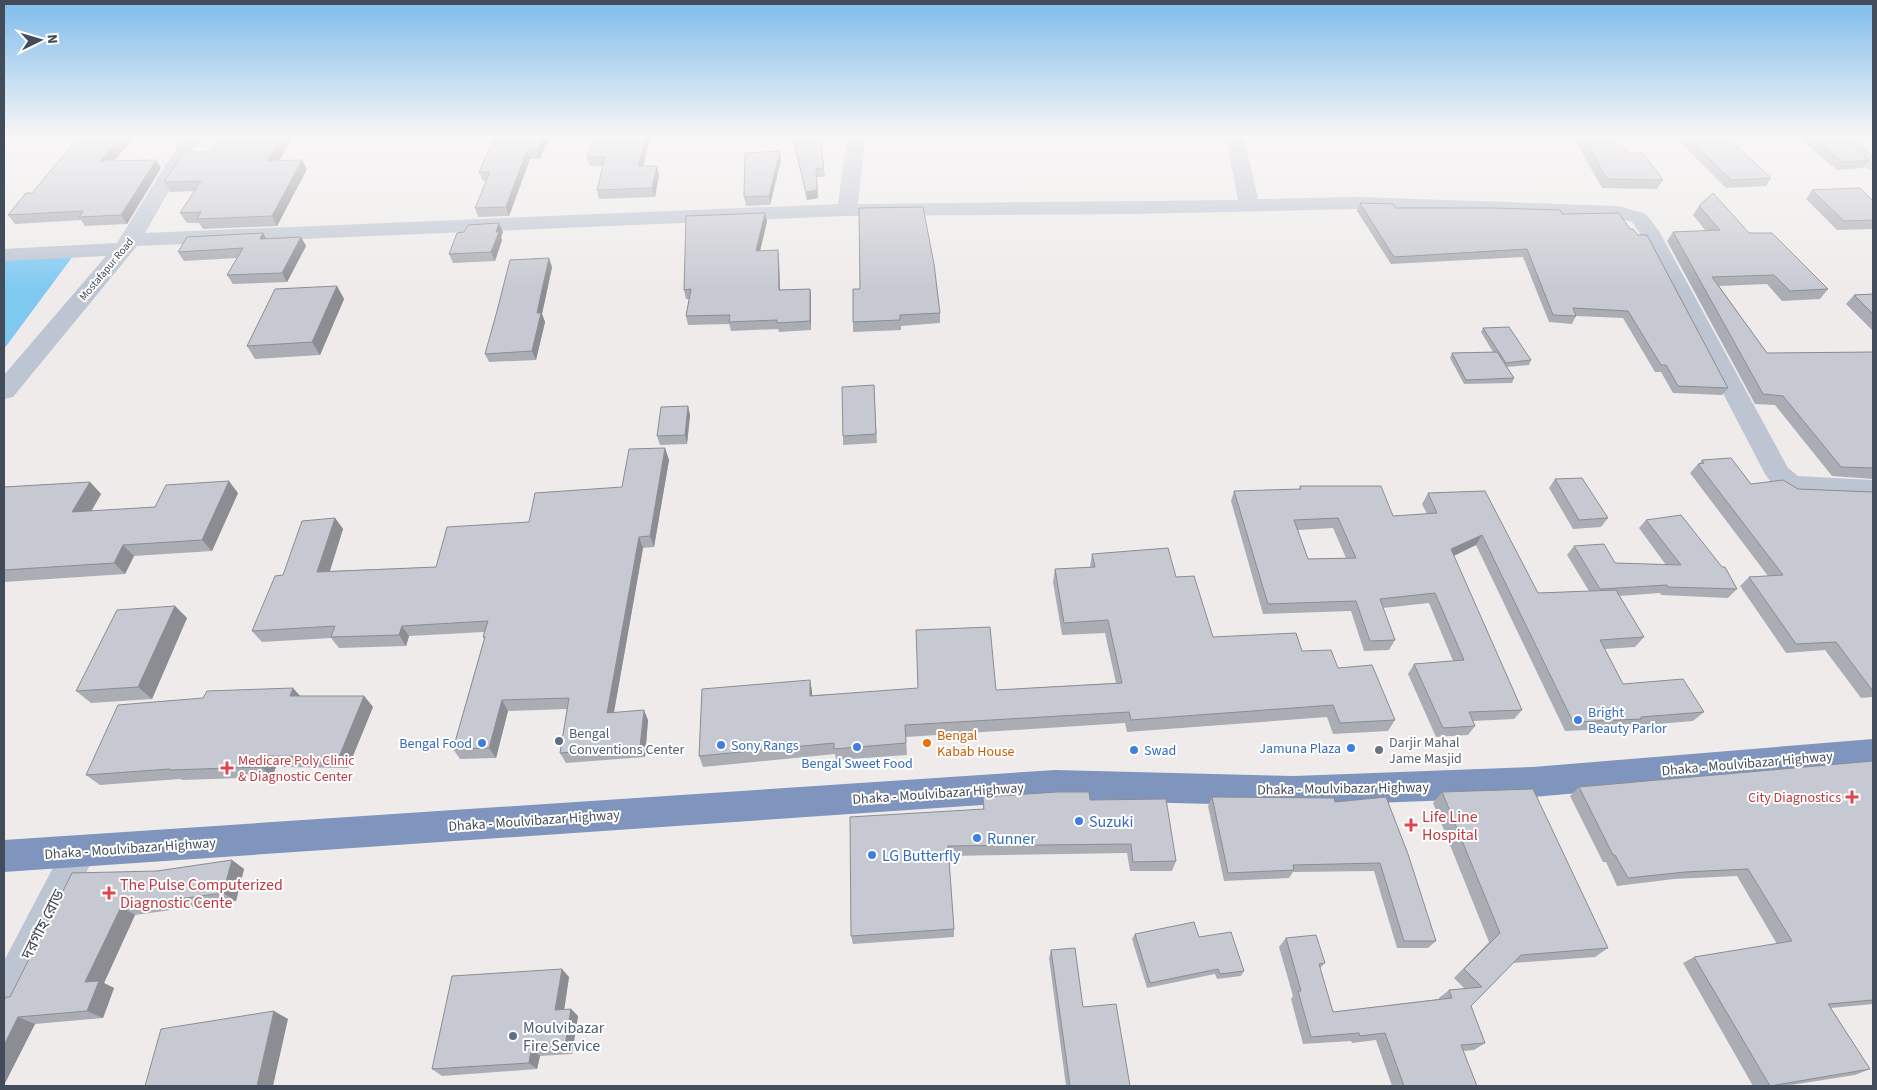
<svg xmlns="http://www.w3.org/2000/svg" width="1877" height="1090" viewBox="0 0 1877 1090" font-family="'Source Sans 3','Noto Sans Bengali',sans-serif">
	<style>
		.water { fill: #7fc9f1 }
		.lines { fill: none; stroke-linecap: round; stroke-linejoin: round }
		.minor { fill: #bdc5d2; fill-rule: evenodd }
		.highway { fill: #7f95be; fill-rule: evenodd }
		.wall { fill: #abadb5; fill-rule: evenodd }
		.shaded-wall { fill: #8b8d93 }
		.building { fill: #c7c9d2; stroke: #8b8d93; fill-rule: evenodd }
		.shop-dot { fill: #3f7fe0; stroke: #fff; stroke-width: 2 }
		.service-dot { fill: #5c6f8a; stroke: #fff; stroke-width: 2 }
		.food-dot { fill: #e8710a; stroke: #fff; stroke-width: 2 }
		.worship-dot { fill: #6b7280; stroke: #fff; stroke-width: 2 }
		.health-dot { fill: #e0444e; stroke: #fff; stroke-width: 2 }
		.labels { text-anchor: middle; stroke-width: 4; stroke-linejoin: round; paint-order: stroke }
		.far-street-label { font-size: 11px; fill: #434c5a; stroke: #fff }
		.shop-label { font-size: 14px; fill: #366cbe; stroke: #fff; text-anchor: start }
		.service-label { font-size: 14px; fill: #4e5e75; stroke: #fff; text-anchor: start }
		.food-label { font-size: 14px; fill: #c56008; stroke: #fff; text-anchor: start }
		.worship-label { font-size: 14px; fill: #5b616d; stroke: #fff; text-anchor: start }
		.health-label { font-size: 14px; fill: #be3a42; stroke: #fff; text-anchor: start }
		.street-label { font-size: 14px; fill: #434c5a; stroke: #fff }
		.near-health-label { font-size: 16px; fill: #be3a42; stroke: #fff; text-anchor: start }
		.near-shop-label { font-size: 16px; fill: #366cbe; stroke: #fff; text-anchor: start }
		.near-street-label { font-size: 16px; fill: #434c5a; stroke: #fff }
		.near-service-label { font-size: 16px; fill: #4e5e75; stroke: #fff; text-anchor: start }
	</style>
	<rect width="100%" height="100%" fill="#efebeb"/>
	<path class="water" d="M 73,256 L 4,349 L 4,259 Z"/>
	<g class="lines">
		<path class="minor" d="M 183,137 L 202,137 L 190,154 L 145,233 L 838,204 L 847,137 L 865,137 L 858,204 L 1238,200 L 1226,137 L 1244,137 L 1258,199 L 1359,197 L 1618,206 L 1646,214 L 1659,231 L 1788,468 L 1798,476 L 1873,480 L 1873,500 L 1796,496 L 1776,489 L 1765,474 L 1639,232 L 1632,222 L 1617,218 L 1359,209 L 1133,214 L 847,216 L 137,246 L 13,397 L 4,399 L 4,375 L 106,256 L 4,261 L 4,249 L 117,243 Z
			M 1839,137 L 1857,140 L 1873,154 L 1873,170 L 1866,168 L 1845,149 L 1821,146 L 1819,142 L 1824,137 Z
			M 80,835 L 92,839 L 97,851 L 17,1011 L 4,1016 L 4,961 L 68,839 Z"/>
		<path class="highway" d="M 1873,739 L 1873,767 L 1533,797 L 1294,806 L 1055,800 L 4,872 L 4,840 L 1055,770 L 1294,776 L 1533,767 Z"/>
	</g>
	<path class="wall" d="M 79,137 L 132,137 L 133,139 L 113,161 L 156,160 L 161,168 L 127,224 L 85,226 L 81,220 L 15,224 L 8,215 L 32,193 Z
		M 495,137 L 548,137 L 548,139 L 540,159 L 530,159 L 509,216 L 478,217 L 475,208 L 486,181 L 483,181 L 479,172 Z
		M 594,137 L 650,137 L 650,139 L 643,166 L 659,175 L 655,197 L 599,199 L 597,190 L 603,166 L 590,166 L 587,157 Z
		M 792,137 L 820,137 L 825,177 L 817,177 L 818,198 L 807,200 Z
		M 1250,137 L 1280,137 L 1280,138 L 1251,139 Z
		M 1573,137 L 1613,137 L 1627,153 L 1663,180 L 1657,189 L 1602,188 Z
		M 1675,137 L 1765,137 L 1729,139 L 1771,178 L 1766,186 L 1726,188 Z
		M 1798,137 L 1824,137 L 1825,139 L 1869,160 L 1863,168 L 1837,170 Z
		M 291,140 L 279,161 L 307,169 L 277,226 L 203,229 L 199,223 L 187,223 L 180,213 L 195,191 L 170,192 L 164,182 L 210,152 Z
		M 780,151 L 781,160 L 770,205 L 746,206 L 744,197 Z
		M 1812,190 L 1873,201 L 1873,229 L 1837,230 L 1806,199 Z
		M 1360,203 L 1396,208 L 1562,214 L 1728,388 L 1722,395 L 1673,393 L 1661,372 L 1655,372 L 1623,318 L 1576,316 L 1572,324 L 1549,322 L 1523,257 L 1391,264 L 1357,211 Z
		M 1699,206 L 1749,233 L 1828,289 L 1820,299 L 1782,301 L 1767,284 L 1719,286 L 1767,353 L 1873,352 L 1873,479 L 1832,476 L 1775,405 L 1755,404 L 1667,241 L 1673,232 L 1706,231 L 1693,215 Z
		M 767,221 L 760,251 L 778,250 L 779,259 L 780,290 L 810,289 L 811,297 L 811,330 L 779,332 L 778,329 L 731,331 L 729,324 L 688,325 L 686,316 L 689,299 L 686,299 L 684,290 Z
		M 503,232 L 501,237 L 502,240 L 495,261 L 453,263 L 449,254 Z
		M 301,237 L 306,246 L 287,282 L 233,284 L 227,275 L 237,258 L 184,261 L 178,252 L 266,239 Z
		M 552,267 L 542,314 L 545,322 L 536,360 L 489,362 L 485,354 Z
		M 337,286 L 344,299 L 320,355 L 255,359 L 247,346 Z
		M 860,289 L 940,313 L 940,323 L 901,326 L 901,330 L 853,332 L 853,322 Z
		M 1873,294 L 1873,331 L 1846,304 L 1854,295 Z
		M 1483,328 L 1531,360 L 1529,365 L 1507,367 L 1514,378 L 1512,383 L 1464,384 L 1450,358 L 1452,353 L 1493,352 L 1481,332 Z
		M 874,385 L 877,443 L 843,445 L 843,436 Z
		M 688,406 L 690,415 L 687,444 L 660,445 L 657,436 Z
		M 665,448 L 669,460 L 654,547 L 643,548 L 614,712 L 648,720 L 645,757 L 566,763 L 560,753 L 567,709 L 508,711 L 496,758 L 460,759 L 453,749 L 484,639 L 483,637 L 484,632 L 409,636 L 406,646 L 339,648 L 331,638 L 262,642 L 252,631 L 283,575 L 335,518 L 343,529 L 330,571 L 436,567 L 529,522 L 622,487 Z
		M 1702,460 L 1751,484 L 1798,489 L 1873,492 L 1873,697 L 1861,698 L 1825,650 L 1786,653 L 1740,586 L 1749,577 L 1768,576 L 1690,473 L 1698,464 L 1699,464 Z
		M 1555,479 L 1608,518 L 1601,527 L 1573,529 L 1549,488 Z
		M 90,482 L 101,494 L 91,511 L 155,507 L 238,493 L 212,551 L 134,556 L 125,574 L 4,582 L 4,487 Z
		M 1300,486 L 1393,516 L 1427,514 L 1422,504 L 1428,493 L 1485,491 L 1538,593 L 1589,591 L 1567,555 L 1574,546 L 1615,563 L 1666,565 L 1639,528 L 1646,520 L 1737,589 L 1728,598 L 1661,595 L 1660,593 L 1619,596 L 1644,637 L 1635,647 L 1605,649 L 1623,684 L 1704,712 L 1693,721 L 1634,726 L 1632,728 L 1565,731 L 1476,545 L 1454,556 L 1522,710 L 1514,719 L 1473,721 L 1475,726 L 1468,735 L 1436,737 L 1408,674 L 1414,664 L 1453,661 L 1429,603 L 1383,608 L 1395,640 L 1389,650 L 1364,651 L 1351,611 L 1263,614 L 1231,501 L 1234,491 L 1299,489 ZM 1333,528 L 1346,558 L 1308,559 L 1298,530 Z
		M 1092,554 L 1176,577 L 1213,637 L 1302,651 L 1338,668 L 1395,720 L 1388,731 L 1333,734 L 1327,717 L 1127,732 L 1125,723 L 906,737 L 907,755 L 836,760 L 835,754 L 703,767 L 699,756 L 810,680 L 812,695 L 996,690 L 1116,683 L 1105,633 L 1062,635 L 1053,582 L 1055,569 L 1090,567 Z
		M 175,606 L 187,618 L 152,699 L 91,703 L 76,691 Z
		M 300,696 L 364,696 L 373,707 L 348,768 L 276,767 L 272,777 L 182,780 L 180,779 L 100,785 L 86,775 Z
		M 1873,761 L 1873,1004 L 1831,1008 L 1870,1069 L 1855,1075 L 1785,1086 L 1753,1086 L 1683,963 L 1694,957 L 1777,944 L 1737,876 L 1674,879 L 1617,886 L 1606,862 L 1603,862 L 1570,796 L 1579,787 Z
		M 1442,792 L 1608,948 L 1595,957 L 1513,963 L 1471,1006 L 1485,1043 L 1474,1050 L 1463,1051 L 1477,1086 L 1392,1086 L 1376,1040 L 1352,1043 L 1351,1041 L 1303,1044 L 1291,999 L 1293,996 L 1279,947 L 1286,938 L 1325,963 L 1320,968 L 1333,1012 L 1439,999 L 1439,998 L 1449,990 L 1465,989 L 1454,978 L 1489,942 L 1433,803 Z
		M 983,797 L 1090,800 L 1176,861 L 1172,871 L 1130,871 L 1127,853 L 948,856 L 954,929 L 954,937 L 853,944 L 851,936 L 983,809 Z
		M 1212,797 L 1335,802 L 1386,797 L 1436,941 L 1428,948 L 1397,948 L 1374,871 L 1293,872 L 1289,878 L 1224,881 L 1208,806 Z
		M 232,860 L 244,869 L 236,901 L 135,915 L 104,983 L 114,988 L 103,1018 L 35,1024 L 4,1085 L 10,997 L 157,871 Z
		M 1135,934 L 1199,937 L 1244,971 L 1241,976 L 1217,979 L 1215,974 L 1147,988 L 1132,939 Z
		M 1051,950 L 1083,1007 L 1130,1086 L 1066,1086 L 1049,958 Z
		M 569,977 L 564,1009 L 571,1009 L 578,1016 L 572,1054 L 540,1056 L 537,1069 L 442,1076 L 432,1069 Z"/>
	<path class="shaded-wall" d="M 121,137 L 132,137 L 133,139 L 106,170 L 100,161 Z
		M 282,137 L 290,137 L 291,140 L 273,171 L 267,161 Z
		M 543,137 L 548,137 L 548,139 L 540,159 L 537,150 Z
		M 646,137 L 650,137 L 650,139 L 641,175 L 638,166 Z
		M 527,150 L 530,159 L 509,216 L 506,207 Z
		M 780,151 L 781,160 L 770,205 L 769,196 Z
		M 156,160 L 161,168 L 127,224 L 121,215 Z
		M 302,160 L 307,169 L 277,226 L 272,216 Z
		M 657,166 L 659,175 L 655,197 L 652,188 Z
		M 816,169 L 818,198 L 807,200 L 806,192 Z
		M 765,213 L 767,221 L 758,260 L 756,251 Z
		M 499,223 L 503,232 L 501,237 L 502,240 L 495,261 L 491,252 L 496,232 Z
		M 263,233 L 268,242 L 260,239 Z
		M 301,237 L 306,246 L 287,282 L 282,273 Z
		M 778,250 L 779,259 L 780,299 L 779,290 Z
		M 549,258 L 552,267 L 542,314 L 545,322 L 536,360 L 532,351 L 537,313 Z
		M 337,286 L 344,299 L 320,355 L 312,342 Z
		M 810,289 L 811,297 L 811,330 L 810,321 Z
		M 688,406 L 690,415 L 687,444 L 685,435 Z
		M 665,448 L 669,460 L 654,547 L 650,536 Z
		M 229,481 L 238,493 L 212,551 L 202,540 Z
		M 90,482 L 101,494 L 84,524 L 72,512 Z
		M 335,518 L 343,529 L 326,583 L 317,572 Z
		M 1482,535 L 1476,545 L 1445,560 L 1451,549 Z
		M 639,537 L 643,548 L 612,723 L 607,713 Z
		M 123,545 L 134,556 L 125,574 L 114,563 Z
		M 175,606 L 187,618 L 152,699 L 138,687 Z
		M 402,626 L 409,636 L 406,646 L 399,635 Z
		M 810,680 L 812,691 L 812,707 L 810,696 Z
		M 293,688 L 303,699 L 290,696 Z
		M 364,696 L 373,707 L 348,768 L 339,757 Z
		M 502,700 L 508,711 L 496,758 L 489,748 Z
		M 644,710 L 648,720 L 645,757 L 640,747 Z
		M 265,756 L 276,767 L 272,777 L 261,767 Z
		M 232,860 L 244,869 L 236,901 L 223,893 Z
		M 121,907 L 135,915 L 104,983 L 114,988 L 103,1018 L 87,1011 L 85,982 Z
		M 562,969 L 569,977 L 563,1018 L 555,1010 Z
		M 571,1009 L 578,1016 L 572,1054 L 565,1046 Z
		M 274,1011 L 288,1019 L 273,1086 L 257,1086 Z
		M 18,1017 L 35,1024 L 4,1085 L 4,1045 Z
		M 531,1049 L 540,1056 L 537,1069 L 529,1063 Z"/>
	<path class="building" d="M 79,137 L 121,137 L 100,161 L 156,160 L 121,215 L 79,217 L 83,211 L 8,215 L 26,193 L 32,193 Z
		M 219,137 L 282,137 L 267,161 L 302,160 L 272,216 L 197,219 L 201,212 L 180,213 L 201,181 L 164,182 L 183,152 L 210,152 Z
		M 495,137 L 543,137 L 537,150 L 527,150 L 506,207 L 475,208 L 490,172 L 479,172 Z
		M 594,137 L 646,137 L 638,166 L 657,166 L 652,188 L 597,190 L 605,157 L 587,157 Z
		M 793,137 L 820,137 L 824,168 L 816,169 L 817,190 L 806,192 Z
		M 1583,137 L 1613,137 L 1627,153 L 1643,153 L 1663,180 L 1607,179 Z
		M 1687,137 L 1727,137 L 1771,178 L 1731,180 Z
		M 1813,137 L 1824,137 L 1825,139 L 1850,143 L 1869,160 L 1843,162 Z
		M 780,151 L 769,196 L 744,197 L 745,153 Z
		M 1860,188 L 1873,201 L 1873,220 L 1844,221 L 1812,190 Z
		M 1713,193 L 1749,233 L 1772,233 L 1828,289 L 1790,291 L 1774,275 L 1712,277 L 1767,353 L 1873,352 L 1873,468 L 1841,467 L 1783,396 L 1763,394 L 1673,232 L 1720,230 L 1699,206 Z
		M 1360,203 L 1393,204 L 1396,208 L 1494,208 L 1560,210 L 1562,214 L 1619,213 L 1630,229 L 1633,229 L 1638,235 L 1647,235 L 1728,388 L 1678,386 L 1666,365 L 1661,365 L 1628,311 L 1573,308 L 1576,316 L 1553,315 L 1527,249 L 1394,257 Z
		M 923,207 L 934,264 L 940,313 L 900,315 L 900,320 L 853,322 L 853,289 L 860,289 L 859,208 Z
		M 765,213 L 756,251 L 778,250 L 779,290 L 810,289 L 810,321 L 777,323 L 777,320 L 729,322 L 730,315 L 686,316 L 691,289 L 684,290 L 686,216 Z
		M 499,223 L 496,232 L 499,232 L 491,252 L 449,254 L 457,233 L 464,232 L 468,225 Z
		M 263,233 L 260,239 L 301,237 L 282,273 L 227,275 L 243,248 L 178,252 L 187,237 Z
		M 549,258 L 537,313 L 541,313 L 532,351 L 485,354 L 497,311 L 510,260 Z
		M 337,286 L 312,342 L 247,346 L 275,289 Z
		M 1873,294 L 1873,314 L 1854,295 Z
		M 1509,327 L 1531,360 L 1506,363 L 1483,328 Z
		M 1497,352 L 1514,378 L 1466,380 L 1452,353 Z
		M 874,385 L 876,434 L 843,436 L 842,387 Z
		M 688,406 L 685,435 L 657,436 L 661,407 Z
		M 665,448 L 650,536 L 639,537 L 607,713 L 644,710 L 640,747 L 560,753 L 569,698 L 502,700 L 489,748 L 453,749 L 485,637 L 483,637 L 488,621 L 402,626 L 399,635 L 331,637 L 335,626 L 252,631 L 275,576 L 283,575 L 302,521 L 335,518 L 317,572 L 436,567 L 447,527 L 529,522 L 535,493 L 622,487 L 629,449 Z
		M 1731,458 L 1751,484 L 1783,480 L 1798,489 L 1873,492 L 1873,689 L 1872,690 L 1836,642 L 1796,644 L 1749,577 L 1783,575 L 1698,464 L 1704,463 L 1702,460 Z
		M 1582,478 L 1608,518 L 1579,520 L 1555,479 Z
		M 229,481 L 202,540 L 123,545 L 114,563 L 4,570 L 4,487 L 90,482 L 72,512 L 155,507 L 166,485 Z
		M 1300,486 L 1381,486 L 1393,516 L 1437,513 L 1428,493 L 1485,491 L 1538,593 L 1616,590 L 1644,637 L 1600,640 L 1623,684 L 1683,679 L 1704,712 L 1641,717 L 1641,719 L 1573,722 L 1482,535 L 1451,549 L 1522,710 L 1469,712 L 1475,726 L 1443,728 L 1414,664 L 1464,660 L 1435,593 L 1380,599 L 1395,640 L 1370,641 L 1356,601 L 1268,604 L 1234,491 L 1301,489 ZM 1338,518 L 1356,558 L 1308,559 L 1294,520 Z
		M 1681,515 L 1722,567 L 1725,567 L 1737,589 L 1668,587 L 1667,585 L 1600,589 L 1574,546 L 1604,544 L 1615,563 L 1681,565 L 1646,520 Z
		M 1168,548 L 1176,577 L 1194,576 L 1213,637 L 1296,633 L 1302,651 L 1331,650 L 1338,668 L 1372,665 L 1395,720 L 1340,723 L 1333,705 L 1131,720 L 1129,712 L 905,725 L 906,743 L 834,749 L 834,743 L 699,756 L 702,689 L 810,680 L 810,696 L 918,688 L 916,630 L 990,627 L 996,690 L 1122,683 L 1108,620 L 1064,623 L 1055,569 L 1095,567 L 1092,554 Z
		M 175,606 L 138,687 L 76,691 L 117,610 Z
		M 293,688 L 290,696 L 364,696 L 339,757 L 265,756 L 261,767 L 170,770 L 170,769 L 86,775 L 118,705 L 203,698 L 207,691 Z
		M 1873,761 L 1873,1000 L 1828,1004 L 1870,1069 L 1770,1086 L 1694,957 L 1792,941 L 1748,869 L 1685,872 L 1628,878 L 1615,855 L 1613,855 L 1579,787 Z
		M 1533,789 L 1608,948 L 1521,955 L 1471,1006 L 1485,1043 L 1461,1045 L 1477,1086 L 1404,1086 L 1385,1033 L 1360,1036 L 1359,1033 L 1311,1037 L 1298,991 L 1301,991 L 1286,938 L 1316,935 L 1325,963 L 1319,964 L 1333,1012 L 1452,998 L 1449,990 L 1482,987 L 1464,969 L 1500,933 L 1442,792 Z
		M 1057,792 L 1089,792 L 1090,800 L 1166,799 L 1176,861 L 1133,862 L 1131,844 L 948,846 L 954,929 L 851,936 L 850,817 L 984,809 L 983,797 Z
		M 1212,797 L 1334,798 L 1335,802 L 1386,797 L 1408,854 L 1436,941 L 1404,941 L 1380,863 L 1293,865 L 1294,870 L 1228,873 Z
		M 232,860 L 223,893 L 121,907 L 85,982 L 99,981 L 87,1011 L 18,1017 L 4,1045 L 4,1000 L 6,997 L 10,997 L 72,873 L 157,871 Z
		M 1194,922 L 1199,937 L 1231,932 L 1244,971 L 1220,974 L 1218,969 L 1150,983 L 1135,934 Z
		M 1075,948 L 1083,1007 L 1116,1004 L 1130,1086 L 1070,1086 L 1051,950 Z
		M 562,969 L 555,1010 L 571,1009 L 565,1046 L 531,1049 L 529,1063 L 432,1069 L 452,976 Z
		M 274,1011 L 257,1086 L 145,1086 L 161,1029 Z"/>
	<linearGradient id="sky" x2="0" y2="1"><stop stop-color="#7ebcec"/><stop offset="0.47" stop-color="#f8f6f6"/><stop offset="1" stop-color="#f8f6f6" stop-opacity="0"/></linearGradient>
	<rect width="1877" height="290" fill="url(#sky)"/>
	<g class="shop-dot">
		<circle cx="1578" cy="720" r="5"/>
		<circle cx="482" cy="743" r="5"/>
		<circle cx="721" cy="745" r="5"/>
		<circle cx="857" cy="747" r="5"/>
		<circle cx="1351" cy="748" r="5"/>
		<circle cx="1134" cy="750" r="5"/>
		<circle cx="1079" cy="821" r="5"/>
		<circle cx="977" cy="838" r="5"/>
		<circle cx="872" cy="855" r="5"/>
	</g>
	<g class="service-dot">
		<circle cx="559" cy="741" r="5"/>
		<circle cx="513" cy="1036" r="5"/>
	</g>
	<circle class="food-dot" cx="927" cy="743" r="5"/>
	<circle class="worship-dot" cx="1379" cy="750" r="5"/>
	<g class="health-dot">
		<path d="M224.5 760.5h5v5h5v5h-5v5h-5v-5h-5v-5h5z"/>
		<path d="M1849.5 789.5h5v5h5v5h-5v5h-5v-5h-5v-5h5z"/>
		<path d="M1408.5 817.5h5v5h5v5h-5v5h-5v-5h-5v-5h5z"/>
		<path d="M106.5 885.5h5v5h5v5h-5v5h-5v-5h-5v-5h5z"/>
	</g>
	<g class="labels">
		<g class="far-street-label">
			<text transform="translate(106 269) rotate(-50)" y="4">Mostafapur Road</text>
		</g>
		<g class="shop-label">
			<text x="1588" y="717">Bright<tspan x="1588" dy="16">Beauty Parlor</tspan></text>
			<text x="472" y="748" text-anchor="end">Bengal Food</text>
			<text x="731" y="750">Sony Rangs</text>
			<text x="1341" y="753" text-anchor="end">Jamuna Plaza</text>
			<text x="1144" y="755">Swad</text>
			<text x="857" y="768" text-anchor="middle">Bengal Sweet Food</text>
		</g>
		<g class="service-label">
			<text x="569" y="738">Bengal<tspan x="569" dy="16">Conventions Center</tspan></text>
		</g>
		<g class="food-label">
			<text x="937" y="740">Bengal<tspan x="937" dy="16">Kabab House</tspan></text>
		</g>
		<g class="worship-label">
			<text x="1389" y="747">Darjir Mahal<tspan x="1389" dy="16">Jame Masjid</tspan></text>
		</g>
		<g class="health-label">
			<text x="238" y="765">Medicare Poly Clinic<tspan x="238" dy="16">&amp; Diagnostic Center</tspan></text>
			<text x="1841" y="802" text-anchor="end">City Diagnostics</text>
		</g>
		<g class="street-label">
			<text transform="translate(1747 763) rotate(-5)" y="5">Dhaka - Moulvibazar Highway</text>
			<text transform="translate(1343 788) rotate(-1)" y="5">Dhaka - Moulvibazar Highway</text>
			<text transform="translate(938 793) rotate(-4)" y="5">Dhaka - Moulvibazar Highway</text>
			<text transform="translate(534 820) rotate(-4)" y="5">Dhaka - Moulvibazar Highway</text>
			<text transform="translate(130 848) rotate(-4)" y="5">Dhaka - Moulvibazar Highway</text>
		</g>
		<g class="near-health-label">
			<text x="1422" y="822">Life Line<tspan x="1422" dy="18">Hospital</tspan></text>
			<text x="120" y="890">The Pulse Computerized<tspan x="120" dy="18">Diagnostic Cente</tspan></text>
		</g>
		<g class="near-shop-label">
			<text x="1089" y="827">Suzuki</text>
			<text x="987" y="844">Runner</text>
			<text x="882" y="861">LG Butterfly</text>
		</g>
		<g class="near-street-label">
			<text transform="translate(42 924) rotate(-63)" y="6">দরগাহ রোড</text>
		</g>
		<g class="near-service-label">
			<text x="523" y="1033">Moulvibazar<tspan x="523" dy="18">Fire Service</tspan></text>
		</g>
	</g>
	<rect width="1877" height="1090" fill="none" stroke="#434c5a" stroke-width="10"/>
	<g transform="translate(40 40) rotate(85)" stroke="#ffffff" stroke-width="4" paint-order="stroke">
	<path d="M0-4L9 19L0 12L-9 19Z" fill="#434c5a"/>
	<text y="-8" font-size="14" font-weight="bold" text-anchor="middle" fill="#434c5a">N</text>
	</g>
</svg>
